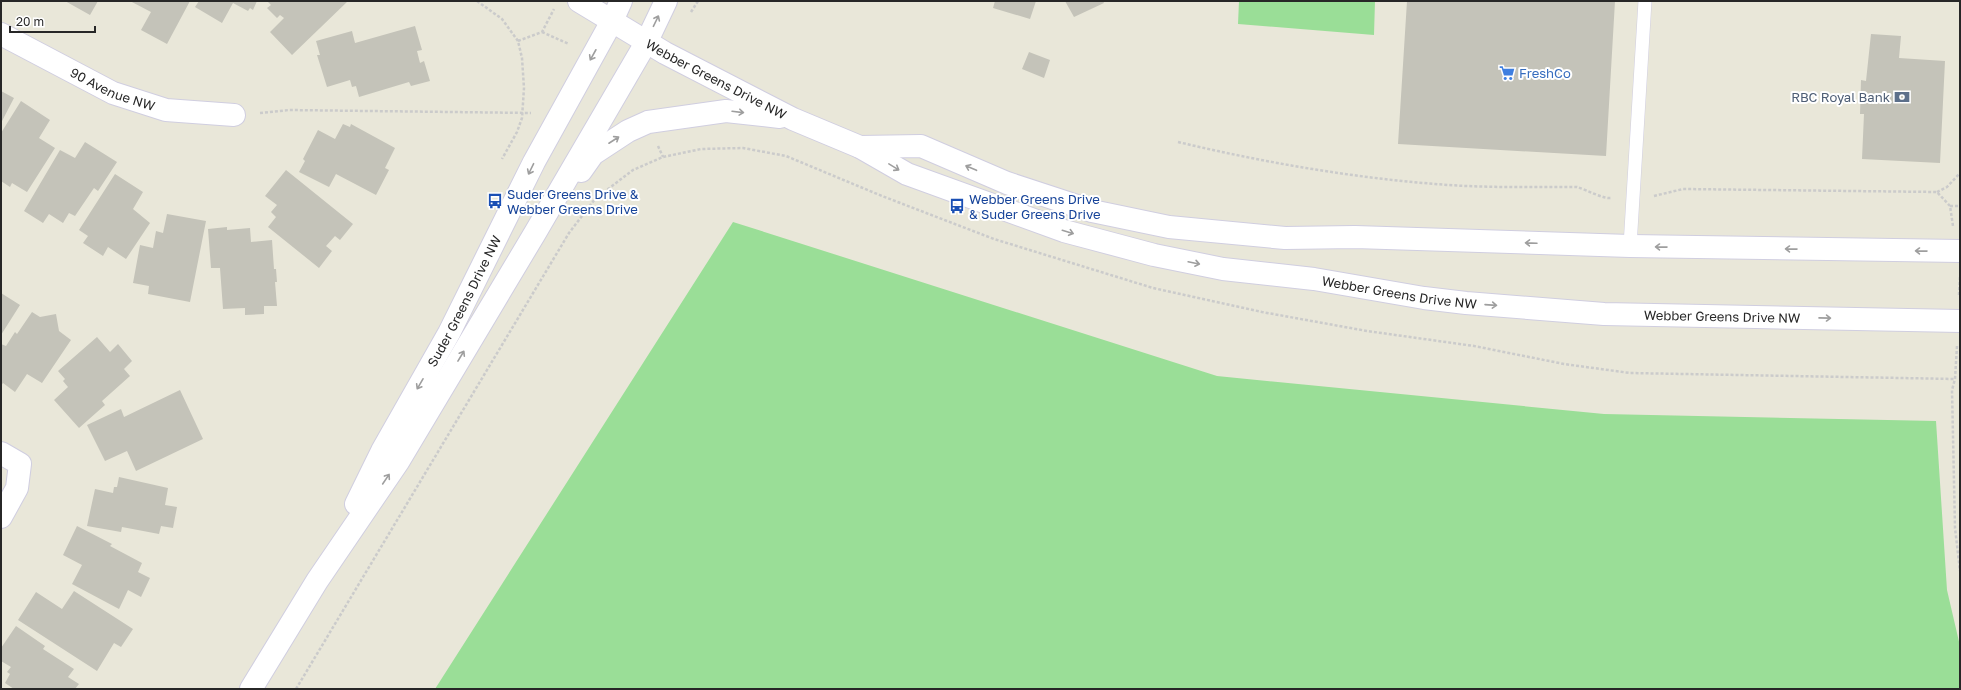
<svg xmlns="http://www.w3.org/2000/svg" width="1961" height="690" viewBox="0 0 1961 690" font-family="'Golos Text',sans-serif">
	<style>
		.green { fill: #9ade97 }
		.building { fill: #c4c3b9 }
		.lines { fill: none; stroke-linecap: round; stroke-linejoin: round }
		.lane-casing { stroke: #d0cee0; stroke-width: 14 }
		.street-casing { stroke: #d0cee0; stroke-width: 24 }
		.secondary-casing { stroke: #d0cee0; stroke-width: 24 }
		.path { stroke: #cbcbcb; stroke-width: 2.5; stroke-dasharray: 3 2; stroke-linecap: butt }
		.lane { stroke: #fff; stroke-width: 13 }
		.street { stroke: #fff; stroke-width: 22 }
		.secondary { stroke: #fff; stroke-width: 22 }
		.oneway { stroke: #9e9e9e }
		.labels { text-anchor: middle; stroke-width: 4; stroke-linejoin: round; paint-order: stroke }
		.shop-label { font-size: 13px; fill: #366cbe; stroke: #fff; text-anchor: start }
		.street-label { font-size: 13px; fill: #272727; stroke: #fff }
		.service-label { font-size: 13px; fill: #4e5e75; stroke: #fff; text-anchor: end }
		.transit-label { font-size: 13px; fill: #164399; stroke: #fff; text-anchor: start }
	</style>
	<rect width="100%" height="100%" fill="#e9e7d9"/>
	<path class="green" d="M 1239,1 L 1375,1 L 1374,35 L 1238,24 Z
		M 733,222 L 1217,376 L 1604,414 L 1936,421 L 1947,590 L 1960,646 L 1960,689 L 435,689 Z"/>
	<path class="building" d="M 65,1 L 98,1 L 90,15 Z
		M 130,1 L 190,1 L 167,44 L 141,30 L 151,12 Z
		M 199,1 L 257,1 L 253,10 L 250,8 L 248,11 L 233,3 L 222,23 L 195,7 Z
		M 267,1 L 348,1 L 292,55 L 270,32 L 284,18 L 280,15 L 277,18 L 267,8 L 271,5 Z
		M 995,1 L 1036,1 L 1030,19 L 993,8 Z
		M 1065,1 L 1103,1 L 1104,3 L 1074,17 Z
		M 1407,1 L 1615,1 L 1606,156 L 1398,144 Z
		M 415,26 L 422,50 L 417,51 L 420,63 L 424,61 L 430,81 L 411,86 L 409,82 L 359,97 L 356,86 L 352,87 L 350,80 L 327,87 L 317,55 L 320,55 L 316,41 L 352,31 L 355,43 Z
		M 1871,34 L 1901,36 L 1899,58 L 1945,61 L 1940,163 L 1862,159 L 1864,114 L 1860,114 L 1861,80 L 1866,81 Z
		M 1029,52 L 1050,60 L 1044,78 L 1022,69 Z
		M 1,91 L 14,98 L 1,123 Z
		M 21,101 L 50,120 L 39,138 L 55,148 L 27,192 L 12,183 L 10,187 L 1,181 L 1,133 Z
		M 343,124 L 350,127 L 351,124 L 395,148 L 385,168 L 389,170 L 376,195 L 336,174 L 329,187 L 299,172 L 305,161 L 303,159 L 318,130 L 335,139 Z
		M 85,142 L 117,162 L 98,191 L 94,188 L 75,216 L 69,213 L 63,223 L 49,214 L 43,223 L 24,211 L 60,150 L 75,158 Z
		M 286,170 L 353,224 L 340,240 L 335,236 L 326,246 L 332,251 L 319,268 L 268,227 L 276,217 L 271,212 L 277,205 L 265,196 Z
		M 115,174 L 143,192 L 133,209 L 150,223 L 126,259 L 108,247 L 103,256 L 83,243 L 88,236 L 79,230 Z
		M 167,214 L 206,221 L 190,302 L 148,294 L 149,286 L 133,283 L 140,245 L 153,248 L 156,231 L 163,233 Z
		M 227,227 L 227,230 L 250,228 L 251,242 L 272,240 L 274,269 L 276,269 L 277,282 L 275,282 L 277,306 L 264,306 L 264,314 L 245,315 L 245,308 L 223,309 L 220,268 L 211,268 L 208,229 Z
		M 1,293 L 20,305 L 1,335 Z
		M 32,312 L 40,317 L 56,314 L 59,331 L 71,340 L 42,383 L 27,374 L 15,392 L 3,383 L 1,386 L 1,344 L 6,346 L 15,332 L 17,334 Z
		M 97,337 L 110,352 L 118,344 L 132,361 L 124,369 L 130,376 L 102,401 L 105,405 L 79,428 L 54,400 L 68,387 L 63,381 L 65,379 L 58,371 Z
		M 180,390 L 203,439 L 136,471 L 127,451 L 105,461 L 87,425 L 121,409 L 124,417 Z
		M 119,477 L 168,488 L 165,505 L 177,507 L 173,528 L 161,526 L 159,534 L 122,527 L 121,532 L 87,526 L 95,489 L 113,493 L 114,487 L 117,487 Z
		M 77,526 L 112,544 L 110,546 L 142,563 L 138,572 L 150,578 L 141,597 L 128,590 L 119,609 L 72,584 L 82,565 L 63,555 Z
		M 74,591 L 133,629 L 121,647 L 114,643 L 97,671 L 18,620 L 36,592 L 62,609 Z
		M 16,626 L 45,646 L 43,649 L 74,669 L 68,677 L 79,684 L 75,689 L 14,689 L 5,683 L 10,674 L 7,672 L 11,667 L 1,661 L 1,648 Z"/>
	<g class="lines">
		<defs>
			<path id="lane" d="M 1630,246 L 1645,1"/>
			<g id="street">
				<path d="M 612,21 L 621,1"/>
				<path id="s1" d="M 1,34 L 113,93 L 166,110 L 234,115"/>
				<path d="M 647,41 L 666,1"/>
				<path d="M 1,453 L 20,464 L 17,488 L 1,517"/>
			</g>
			<g id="secondary">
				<path id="s2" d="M 579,1 L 665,53 L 793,119 L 860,147 L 907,174 L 1064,231 L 1154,255 L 1223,269 L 1314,279 L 1424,298 L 1466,303 L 1604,314 L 1960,321"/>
				<path d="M 860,147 L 921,146 L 1007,183 L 1092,211 L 1169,227 L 1285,238 L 1355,237 L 1630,246 L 1960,251"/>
				<path d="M 581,171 L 593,154 L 628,131 L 648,122 L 726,111 L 780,117"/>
				<path id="s3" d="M 356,504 L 382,451 L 449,333 L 534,162 L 612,21"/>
				<path d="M 251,689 L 317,581 L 398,462 L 535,233 L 647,41"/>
			</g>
		</defs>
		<use href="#lane" class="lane-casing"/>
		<use href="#street" class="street-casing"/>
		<use href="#secondary" class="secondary-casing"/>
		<path class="path" d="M 477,1 L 502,19 L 518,41 L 522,58 L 524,88 L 522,118 L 517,132 L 502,159
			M 691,12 L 698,1
			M 542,32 L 569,44
			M 518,41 L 542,32 L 554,9
			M 260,113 L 289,110 L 531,113
			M 1178,142 C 1262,162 1348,177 1435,184 C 1482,188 1530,187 1577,187 C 1587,190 1603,199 1611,198
			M 658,146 L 663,157
			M 1937,192 L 1947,187 L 1960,173
			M 1654,196 L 1683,189 L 1937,192 L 1950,206 L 1953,226
			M 1950,206 L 1960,206
			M 1959,295 L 1960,276
			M 1957,346 L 1955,379 L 1952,390 L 1955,528 L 1960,571
			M 296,689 L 569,233 L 595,199 L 633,170 L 663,157 L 701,149 L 743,148 L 786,156 L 882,196 L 994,239 L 1153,288 L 1262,312 L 1367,331 L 1474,346 L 1564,364 L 1630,373 L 1955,379"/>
		<use href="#lane" class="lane"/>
		<use href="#street" class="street"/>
		<use href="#secondary" class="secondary"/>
	</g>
	<defs><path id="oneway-shaft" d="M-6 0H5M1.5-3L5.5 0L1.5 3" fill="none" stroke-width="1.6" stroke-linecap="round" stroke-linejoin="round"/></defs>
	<g class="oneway">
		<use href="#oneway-shaft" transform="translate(656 21) rotate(-64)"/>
		<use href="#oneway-shaft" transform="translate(593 55) rotate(119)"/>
		<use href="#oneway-shaft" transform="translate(738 112) rotate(7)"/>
		<use href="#oneway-shaft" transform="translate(614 140) rotate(-33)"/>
		<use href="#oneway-shaft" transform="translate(894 167) rotate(31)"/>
		<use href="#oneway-shaft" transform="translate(971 168) rotate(-157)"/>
		<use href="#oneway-shaft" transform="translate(531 169) rotate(116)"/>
		<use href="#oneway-shaft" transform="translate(1068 232) rotate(17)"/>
		<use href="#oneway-shaft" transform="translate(1531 243) rotate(-178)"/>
		<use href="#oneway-shaft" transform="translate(1661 247) rotate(-179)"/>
		<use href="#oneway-shaft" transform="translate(1791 249) rotate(-179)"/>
		<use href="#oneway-shaft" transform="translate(1921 251) rotate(-179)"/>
		<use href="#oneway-shaft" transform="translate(1194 263) rotate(12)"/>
		<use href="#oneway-shaft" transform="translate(1491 305) rotate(4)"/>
		<use href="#oneway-shaft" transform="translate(1825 318) rotate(1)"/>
		<use href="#oneway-shaft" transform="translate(461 356) rotate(-59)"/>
		<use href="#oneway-shaft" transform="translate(420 384) rotate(120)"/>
		<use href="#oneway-shaft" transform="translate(386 479) rotate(-56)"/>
	</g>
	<defs>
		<symbol id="supermarket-bare" viewBox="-9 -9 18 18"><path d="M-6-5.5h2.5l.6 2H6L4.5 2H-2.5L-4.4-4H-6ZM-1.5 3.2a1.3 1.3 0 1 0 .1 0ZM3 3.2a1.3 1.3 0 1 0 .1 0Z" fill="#3f7fe0" stroke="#fff" stroke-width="2.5" paint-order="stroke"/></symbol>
		<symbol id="bank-bare" viewBox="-9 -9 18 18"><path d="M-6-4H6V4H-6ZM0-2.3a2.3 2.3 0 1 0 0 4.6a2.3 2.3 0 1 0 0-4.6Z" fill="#5c6f8a" stroke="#fff" stroke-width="2.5" paint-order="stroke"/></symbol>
		<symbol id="bus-bare" viewBox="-9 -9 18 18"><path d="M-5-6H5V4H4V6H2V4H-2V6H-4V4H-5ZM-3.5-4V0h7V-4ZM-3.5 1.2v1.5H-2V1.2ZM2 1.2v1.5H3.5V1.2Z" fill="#1a4fb4" stroke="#fff" stroke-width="2.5" paint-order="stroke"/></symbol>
	</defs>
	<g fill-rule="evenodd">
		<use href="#supermarket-bare" x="1496" y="62" width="22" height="22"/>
		<use href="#bank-bare" x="1891" y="86" width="22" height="22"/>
		<use href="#bus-bare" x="484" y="190" width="22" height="22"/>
		<use href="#bus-bare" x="946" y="195" width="22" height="22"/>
	</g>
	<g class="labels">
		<g class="shop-label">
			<text x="1519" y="78">FreshCo</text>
		</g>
		<g class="street-label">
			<text dy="5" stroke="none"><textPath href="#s2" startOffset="158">Webber Greens Drive NW</textPath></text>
			<text dy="5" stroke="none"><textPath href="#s1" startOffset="125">90 Avenue NW</textPath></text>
			<text dy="5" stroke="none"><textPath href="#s2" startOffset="880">Webber Greens Drive NW</textPath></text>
			<text dy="5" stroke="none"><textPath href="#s3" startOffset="230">Suder Greens Drive NW</textPath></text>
			<text dy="5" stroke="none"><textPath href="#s2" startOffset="1204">Webber Greens Drive NW</textPath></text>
		</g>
		<g class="service-label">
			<text x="1890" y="102">RBC Royal Bank</text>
		</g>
		<g class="transit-label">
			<text x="507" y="199">Suder Greens Drive &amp;<tspan x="507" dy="15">Webber Greens Drive</tspan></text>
			<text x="969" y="204">Webber Greens Drive<tspan x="969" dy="15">&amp; Suder Greens Drive</tspan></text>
		</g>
	</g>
	<rect width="1961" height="690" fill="none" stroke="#272727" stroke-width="4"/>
	<path d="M10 26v6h85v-6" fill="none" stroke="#272727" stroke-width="2"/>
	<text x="16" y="26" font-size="12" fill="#272727" stroke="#ffffff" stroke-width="3" paint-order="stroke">20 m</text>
</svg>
